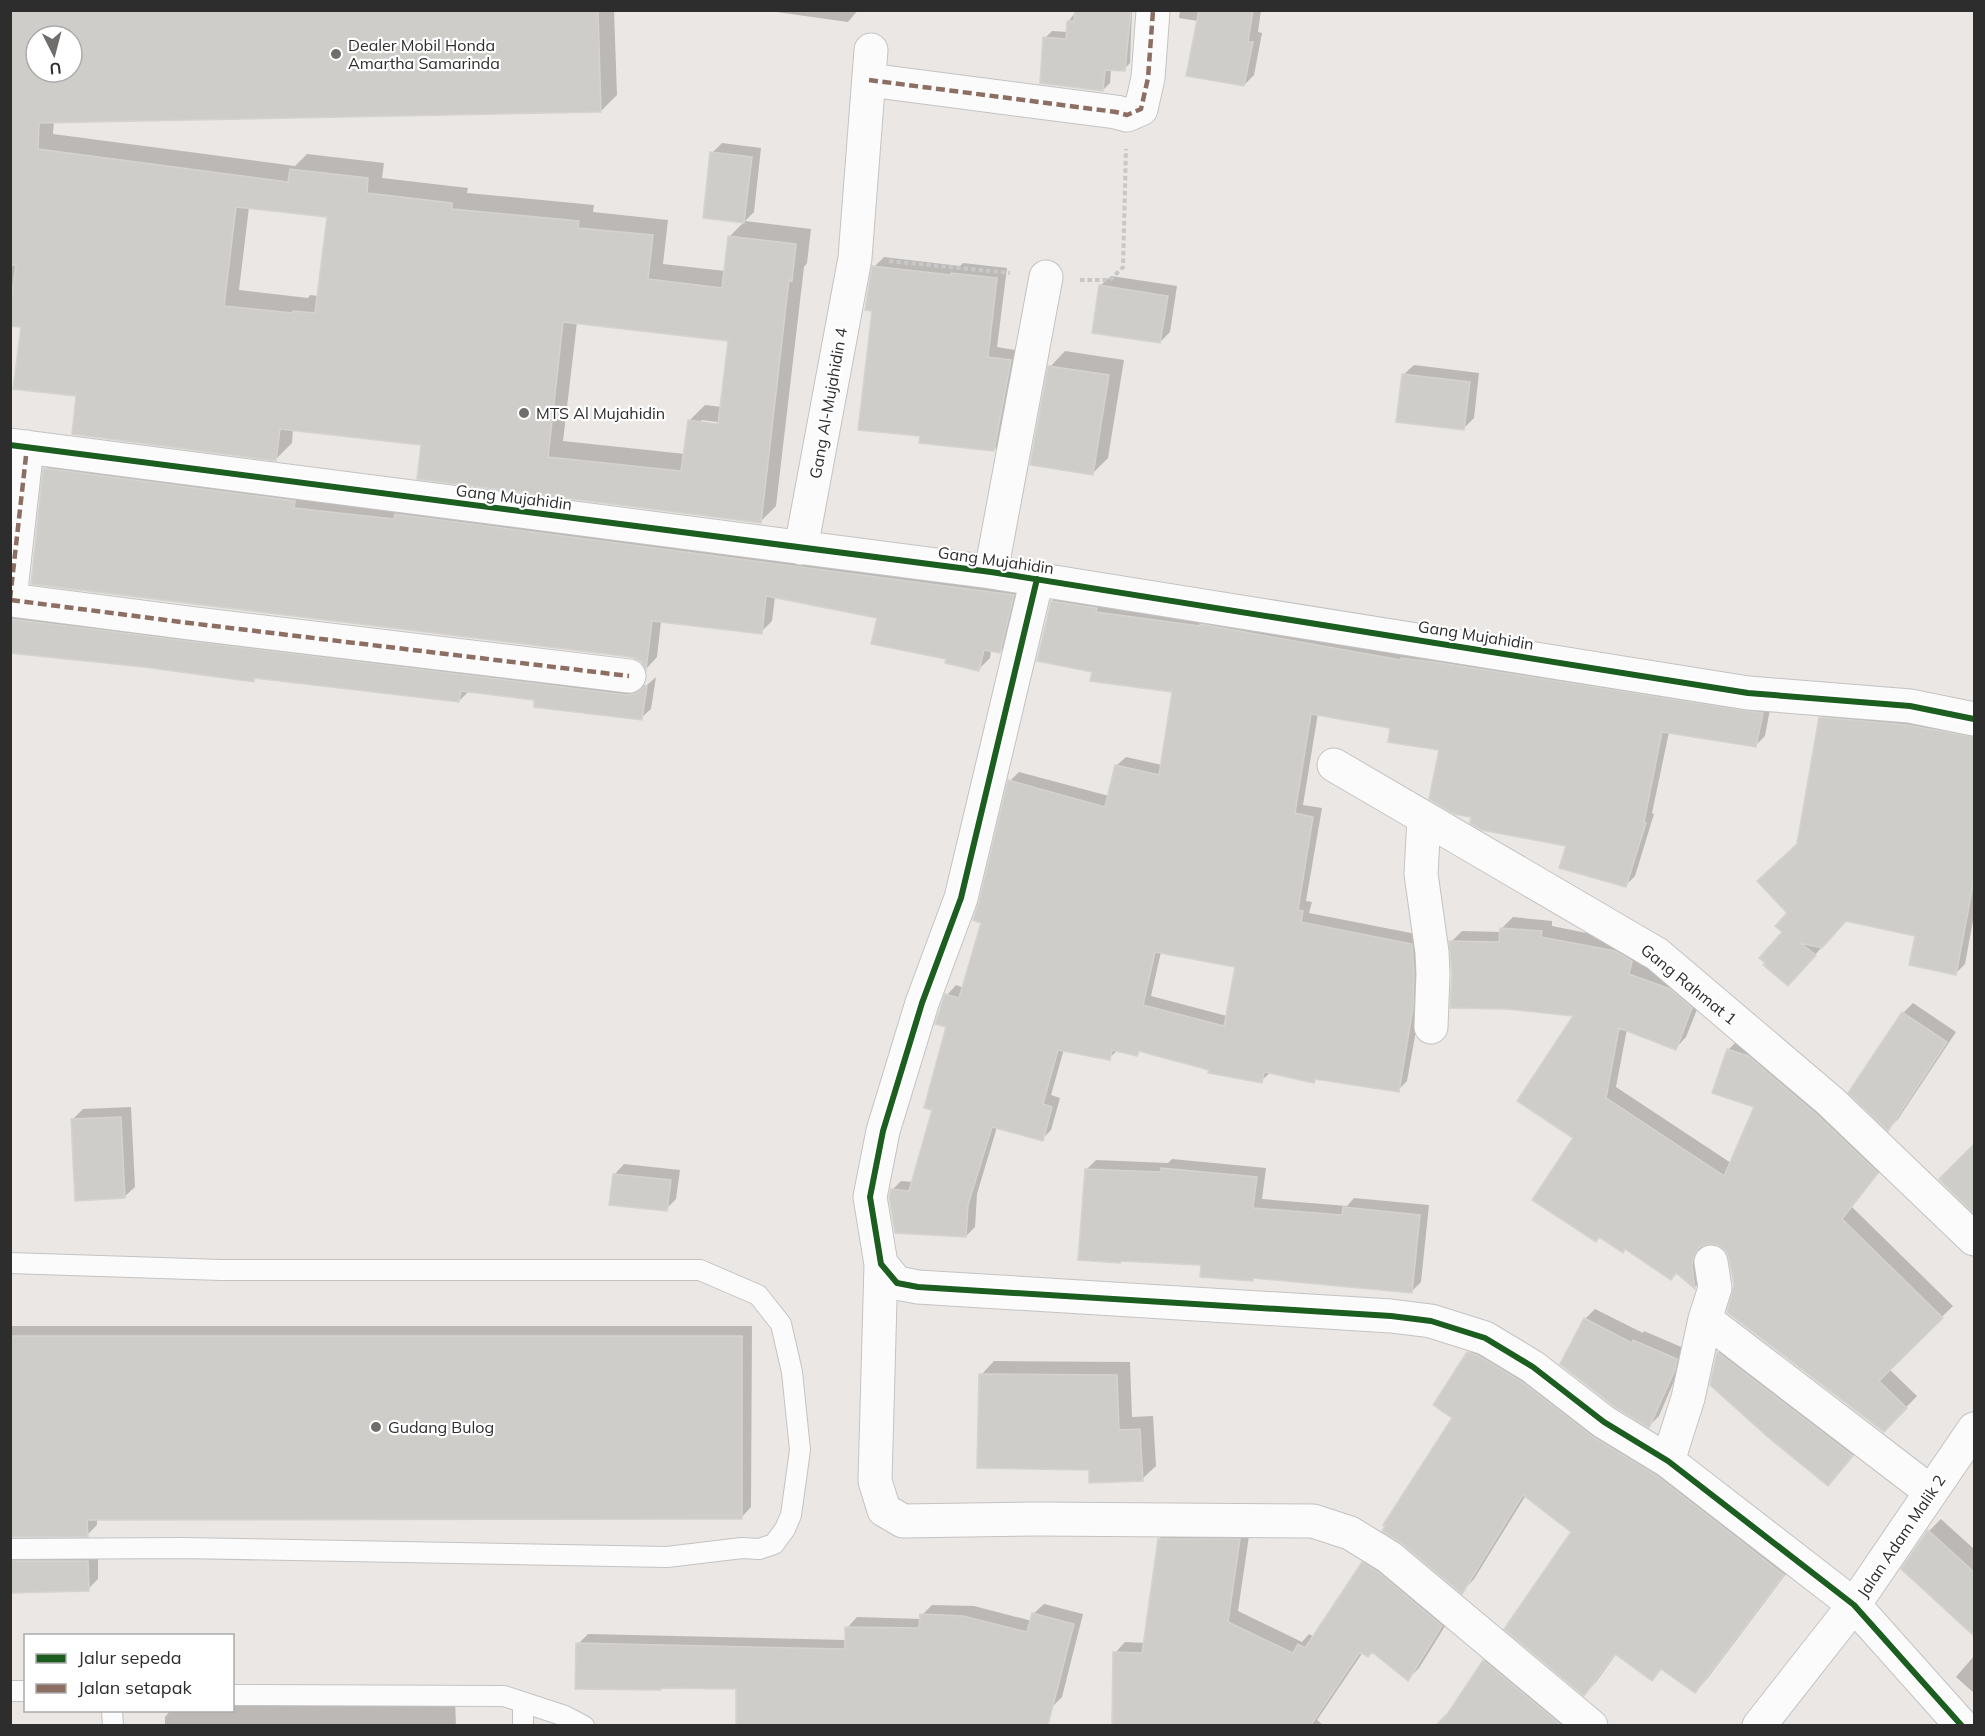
<svg xmlns="http://www.w3.org/2000/svg" width="1985" height="1736" viewBox="0 0 1985 1736" font-family="Mulish,sans-serif">
	<style>
		.shadow { fill: #0003; fill-rule: evenodd }
		.building { fill: #cfcdca; stroke: #d5d3cf; stroke-width: 1.5; fill-rule: evenodd }
		.lines { fill: none; stroke-linecap: round; stroke-linejoin: round }
		.lane-casing { stroke: #c4c3c4; stroke-width: 22 }
		.street-casing { stroke: #c4c3c4; stroke-width: 35 }
		.path { stroke: #c8c8c8; stroke-width: 4; stroke-dasharray: 4.5 3; stroke-linecap: butt }
		.lane { stroke: #fcfbfb; stroke-width: 20 }
		.street { stroke: #fcfbfb; stroke-width: 33 }
		.quiet { stroke: #8d6e63; stroke-width: 4.5; stroke-dasharray: 9 4.5; stroke-linecap: butt }
		.cycleway-casing { stroke: #fff; stroke-width: 10 }
		.cycleway { stroke: #1b5e20; stroke-width: 6 }
		.poi-dot { fill: #6f6e6d; stroke: #fff; stroke-width: 2 }
		.labels { text-anchor: middle; stroke-width: 4.5; stroke-linejoin: round; paint-order: stroke }
		.poi-label { font-size: 16px; fill: #2d2d2d; stroke: #fff; text-anchor: start }
		.street-label { font-size: 16px; fill: #2d2d2d; stroke: #fff }
	</style>
	<rect width="100%" height="100%" fill="#eae7e4"/>
	<path class="shadow" d="M 10,10 L 614,10 L 617,95 L 601,111 L 54,121 L 53,134 L 295,166 L 307,154 L 384,163 L 382,178 L 468,188 L 467,193 L 594,205 L 593,212 L 668,220 L 663,264 L 725,271 L 729,237 L 744,222 L 704,217 L 712,153 L 722,143 L 761,148 L 754,212 L 745,221 L 811,229 L 807,263 L 804,267 L 776,506 L 760,522 L 422,444 L 293,429 L 292,443 L 276,459 L 78,394 L 22,326 L 10,324 ZM 36,36 L 72,36 L 72,72 L 36,72 ZM 249,207 L 328,216 L 318,296 L 310,295 L 308,298 L 239,290 ZM 577,322 L 730,339 L 722,407 L 705,405 L 689,421 L 685,454 L 563,441 ZM 701,420 L 726,423 L 726,426 L 701,423 Z
		M 762,10 L 858,10 L 848,22 Z
		M 1077,10 L 1132,10 L 1130,63 L 1123,70 L 1111,69 L 1110,83 L 1103,90 L 1045,38 L 1052,31 L 1068,32 L 1068,22 Z
		M 1180,10 L 1261,10 L 1258,32 L 1262,33 L 1254,75 L 1244,85 L 1198,21 L 1179,18 Z
		M 884,257 L 960,266 L 963,263 L 1007,268 L 997,347 L 1021,351 L 1004,440 L 994,450 L 921,435 L 874,267 Z
		M 1111,276 L 1177,286 L 1170,332 L 1160,342 L 1100,286 Z
		M 1065,351 L 1124,360 L 1108,458 L 1093,473 L 1050,367 Z
		M 1414,365 L 1479,373 L 1474,418 L 1464,428 L 1403,375 Z
		M 56,458 L 1024,584 L 1010,641 L 1000,652 L 991,650 L 990,658 L 979,669 L 947,658 L 878,617 L 775,597 L 772,621 L 761,632 L 661,621 L 657,657 L 647,668 L 642,660 L 45,469 Z
		M 1062,592 L 1771,704 L 1765,736 L 1756,745 L 1669,732 L 1652,813 L 1654,814 L 1635,876 L 1626,885 L 1568,844 L 1473,816 L 1440,748 L 1392,726 L 1318,713 L 1303,805 L 1322,808 L 1306,901 L 1312,902 L 1309,913 L 1421,935 L 1422,997 L 1407,1081 L 1398,1090 L 1317,1078 L 1314,1082 L 1271,1072 L 1261,1081 L 1141,1050 L 1137,1054 L 1118,1050 L 1109,1058 L 1064,1049 L 1051,1095 L 1060,1098 L 1051,1130 L 1042,1139 L 997,1127 L 977,1194 L 975,1227 L 966,1236 L 892,1190 L 901,1181 L 913,1182 L 933,1109 L 948,1026 L 947,995 L 956,985 L 964,988 L 983,922 L 1010,781 L 1019,772 L 1109,796 L 1116,766 L 1126,757 L 1162,765 L 1173,691 L 1094,671 L 1052,601 ZM 1161,952 L 1237,966 L 1227,1016 L 1151,996 Z
		M 10,607 L 637,686 L 647,685 L 656,677 L 651,709 L 641,718 L 536,699 L 469,691 L 459,701 L 257,677 L 253,681 L 144,666 L 10,652 Z
		M 1830,709 L 1974,727 L 1974,915 L 1965,964 L 1956,973 L 1917,935 L 1847,919 L 1797,975 L 1784,932 L 1789,913 L 1820,718 Z
		M 1513,917 L 1552,921 L 1552,926 L 1626,941 L 1642,950 L 1639,964 L 1681,979 L 1702,997 L 1686,1037 L 1676,1048 L 1627,1029 L 1616,1087 L 1731,1163 L 1756,1106 L 1728,1050 L 1739,1039 L 1888,1161 L 1852,1207 L 1953,1306 L 1889,1369 L 1917,1396 L 1884,1430 L 1735,1285 L 1727,1250 L 1719,1243 L 1704,1244 L 1703,1253 L 1705,1277 L 1695,1287 L 1677,1272 L 1575,1138 L 1576,1015 L 1453,973 L 1451,942 L 1462,931 L 1501,932 L 1502,928 Z
		M 1913,1003 L 1956,1032 L 1898,1119 L 1888,1129 L 1903,1013 Z
		M 131,1107 L 135,1187 L 124,1197 L 73,1119 L 83,1109 Z
		M 1974,1146 L 1974,1212 L 1941,1179 Z
		M 1172,1159 L 1266,1168 L 1262,1199 L 1347,1206 L 1354,1198 L 1429,1205 L 1421,1282 L 1411,1292 L 1255,1276 L 1252,1279 L 1203,1263 L 1086,1170 L 1096,1160 L 1168,1163 Z
		M 624,1164 L 680,1170 L 676,1199 L 666,1209 L 614,1175 Z
		M 1595,1309 L 1643,1333 L 1644,1331 L 1686,1349 L 1684,1358 L 1659,1416 L 1649,1426 L 1585,1319 Z
		M 10,1326 L 752,1326 L 751,1507 L 741,1518 L 97,1518 L 97,1525 L 87,1535 L 10,1536 Z
		M 1481,1341 L 1795,1562 L 1707,1679 L 1695,1691 L 1663,1668 L 1652,1679 L 1617,1653 L 1596,1682 L 1584,1694 L 1573,1531 L 1526,1495 L 1474,1579 L 1462,1592 L 1454,1417 L 1469,1353 Z
		M 1728,1343 L 1862,1445 L 1837,1474 L 1712,1385 L 1718,1353 Z
		M 994,1361 L 1130,1362 L 1132,1417 L 1153,1416 L 1156,1466 L 1142,1479 L 1090,1469 L 981,1375 Z
		M 1941,1519 L 1974,1549 L 1974,1634 L 1903,1569 L 1929,1531 Z
		M 1170,1529 L 1250,1529 L 1238,1611 L 1302,1642 L 1309,1634 L 1314,1637 L 1363,1563 L 1373,1552 L 1452,1615 L 1419,1668 L 1408,1679 L 1373,1651 L 1363,1652 L 1317,1720 L 1324,1726 L 1113,1726 L 1115,1653 L 1125,1642 L 1145,1643 L 1159,1539 Z
		M 10,1544 L 98,1551 L 98,1579 L 88,1589 L 10,1591 Z
		M 1044,1604 L 1083,1614 L 1062,1697 L 1052,1707 L 1049,1706 L 1044,1726 L 737,1726 L 738,1687 L 664,1686 L 661,1689 L 578,1644 L 588,1634 L 846,1640 L 847,1628 L 857,1617 L 921,1619 L 922,1615 L 932,1605 L 974,1606 L 1032,1621 L 1033,1614 Z
		M 1493,1651 L 1583,1726 L 1439,1726 L 1484,1661 Z
		M 1974,1656 L 1974,1693 L 1956,1677 Z
		M 232,1696 L 455,1699 L 456,1726 L 165,1726 L 165,1717 L 171,1710 L 232,1710 Z"/>
	<path class="building" d="M 10,10 L 598,10 L 601,112 L 39,123 L 38,149 L 288,182 L 290,169 L 368,178 L 367,193 L 452,203 L 452,209 L 579,221 L 578,228 L 653,235 L 648,279 L 722,288 L 728,236 L 796,244 L 792,281 L 789,280 L 761,523 L 417,479 L 421,445 L 280,429 L 276,461 L 72,434 L 76,396 L 13,389 L 21,327 L 10,326 L 10,308 L 16,265 L 10,265 ZM 36,36 L 72,36 L 72,72 L 36,72 ZM 236,207 L 327,217 L 315,313 L 293,311 L 293,313 L 224,306 ZM 563,322 L 728,341 L 718,424 L 688,420 L 681,471 L 548,457 Z
		M 1075,10 L 1131,10 L 1125,71 L 1105,70 L 1103,91 L 1040,83 L 1043,37 L 1066,39 L 1067,21 L 1074,21 Z
		M 1199,10 L 1253,10 L 1248,42 L 1253,42 L 1244,86 L 1186,76 Z
		M 710,152 L 752,157 L 744,223 L 703,218 Z
		M 872,266 L 951,275 L 951,273 L 997,278 L 988,357 L 1011,360 L 994,451 L 919,443 L 920,436 L 858,430 L 872,311 L 865,310 Z
		M 1099,285 L 1168,296 L 1160,343 L 1092,333 Z
		M 1048,366 L 1109,375 L 1093,475 L 1030,465 Z
		M 1402,374 L 1470,382 L 1464,430 L 1396,422 Z
		M 43,468 L 295,501 L 294,508 L 394,519 L 395,514 L 1014,595 L 1000,653 L 984,650 L 979,671 L 945,663 L 946,659 L 871,644 L 877,618 L 766,596 L 762,634 L 652,621 L 646,670 L 641,661 L 631,657 L 31,584 Z
		M 1051,601 L 1097,608 L 1096,612 L 1200,626 L 1200,624 L 1401,660 L 1401,658 L 1434,662 L 1763,713 L 1756,747 L 1662,732 L 1644,822 L 1646,823 L 1626,887 L 1559,868 L 1566,846 L 1482,830 L 1470,823 L 1471,817 L 1454,814 L 1429,799 L 1439,750 L 1388,742 L 1390,728 L 1311,714 L 1295,813 L 1313,817 L 1298,910 L 1303,911 L 1301,922 L 1412,944 L 1414,974 L 1413,1008 L 1399,1092 L 1315,1079 L 1314,1083 L 1264,1072 L 1262,1083 L 1208,1073 L 1209,1070 L 1139,1051 L 1137,1056 L 1112,1050 L 1110,1060 L 1058,1050 L 1043,1104 L 1052,1107 L 1043,1141 L 992,1127 L 968,1205 L 966,1237 L 895,1233 L 889,1197 L 891,1189 L 909,1191 L 932,1110 L 924,1108 L 946,1027 L 935,1024 L 945,994 L 959,998 L 981,923 L 973,920 L 979,902 L 1008,780 L 1105,807 L 1115,765 L 1159,775 L 1172,692 L 1090,681 L 1092,672 L 1037,661 ZM 1155,952 L 1235,967 L 1224,1026 L 1143,1005 Z
		M 10,619 L 627,695 L 636,693 L 645,686 L 647,686 L 642,720 L 534,707 L 534,700 L 461,691 L 459,702 L 254,678 L 254,682 L 144,667 L 10,653 Z
		M 1819,717 L 1907,725 L 1974,737 L 1974,880 L 1956,975 L 1909,965 L 1915,936 L 1846,921 L 1822,948 L 1800,943 L 1816,955 L 1788,986 L 1763,965 L 1765,963 L 1759,958 L 1782,932 L 1775,926 L 1787,913 L 1757,881 L 1797,844 Z
		M 1500,928 L 1542,931 L 1541,937 L 1615,951 L 1632,961 L 1629,974 L 1670,989 L 1692,1008 L 1676,1050 L 1619,1028 L 1606,1098 L 1724,1176 L 1754,1107 L 1712,1093 L 1727,1049 L 1748,1056 L 1817,1115 L 1878,1173 L 1842,1219 L 1943,1318 L 1879,1381 L 1907,1408 L 1884,1432 L 1727,1312 L 1734,1285 L 1729,1259 L 1726,1251 L 1718,1245 L 1708,1244 L 1700,1247 L 1694,1255 L 1692,1265 L 1695,1289 L 1676,1273 L 1671,1280 L 1625,1249 L 1623,1253 L 1599,1237 L 1596,1242 L 1532,1200 L 1573,1138 L 1517,1101 L 1573,1016 L 1507,1009 L 1450,1008 L 1452,973 L 1449,941 L 1499,942 Z
		M 1902,1012 L 1947,1042 L 1888,1131 L 1848,1093 Z
		M 121,1117 L 125,1198 L 75,1201 L 71,1119 Z
		M 1974,1144 L 1974,1214 L 1939,1179 Z
		M 1161,1168 L 1257,1177 L 1253,1208 L 1342,1215 L 1343,1207 L 1420,1215 L 1412,1293 L 1253,1278 L 1253,1281 L 1200,1277 L 1201,1265 L 1121,1261 L 1120,1263 L 1078,1260 L 1085,1169 L 1161,1172 Z
		M 613,1174 L 671,1180 L 667,1211 L 609,1205 Z
		M 1584,1318 L 1632,1343 L 1633,1340 L 1677,1359 L 1675,1370 L 1649,1428 L 1615,1407 L 1560,1364 Z
		M 10,1336 L 742,1336 L 742,1519 L 87,1520 L 88,1537 L 10,1537 Z
		M 1467,1352 L 1477,1355 L 1522,1382 L 1593,1437 L 1657,1476 L 1784,1575 L 1695,1693 L 1661,1669 L 1652,1681 L 1615,1654 L 1584,1696 L 1504,1629 L 1571,1532 L 1523,1495 L 1462,1594 L 1401,1543 L 1382,1531 L 1385,1526 L 1383,1525 L 1452,1418 L 1433,1405 Z
		M 1717,1352 L 1853,1456 L 1828,1486 L 1769,1438 L 1710,1385 Z
		M 979,1374 L 1117,1375 L 1119,1430 L 1140,1429 L 1143,1481 L 1089,1483 L 1089,1470 L 977,1468 Z
		M 1928,1530 L 1974,1572 L 1974,1636 L 1901,1569 Z
		M 1158,1539 L 1240,1539 L 1228,1622 L 1293,1653 L 1298,1644 L 1305,1648 L 1362,1562 L 1378,1572 L 1442,1626 L 1408,1681 L 1372,1652 L 1368,1657 L 1360,1652 L 1311,1725 L 1112,1725 L 1113,1652 L 1142,1653 Z
		M 10,1561 L 88,1561 L 89,1591 L 10,1593 Z
		M 1032,1613 L 1074,1624 L 1048,1725 L 736,1725 L 736,1689 L 661,1688 L 661,1690 L 575,1689 L 576,1643 L 845,1649 L 845,1627 L 919,1628 L 920,1614 L 963,1616 L 1027,1632 Z
		M 1483,1660 L 1561,1725 L 1436,1725 L 1448,1713 Z"/>
	<g class="lines">
		<defs>
			<path id="lane" d="M 10,1263 L 221,1270 L 700,1270 L 758,1295 L 781,1324 L 792,1372 L 800,1450 L 791,1515 L 785,1529 L 774,1544 L 759,1549 L 742,1548 L 667,1557 L 182,1548 L 10,1549
				M 10,1691 L 26,1691
				M 232,1695 L 504,1696 L 565,1716 L 584,1726
				M 523,1703 L 523,1726
				M 112,1710 L 113,1726"/>
			<path id="street" d="M 869,80 L 1116,112 L 1127,115 L 1141,109 L 1148,78 L 1153,11
				M 10,445 L 991,572 L 1748,693 L 1910,706 L 1974,719
				M 801,548 L 855,258 L 871,50
				M 991,572 L 1046,277
				M 1037,579 L 961,898 L 922,1003 L 883,1131 L 870,1197 L 881,1264 L 897,1283 L 918,1287 L 1391,1316 L 1431,1321 L 1485,1338 L 1533,1367 L 1604,1422 L 1668,1461 L 1854,1605 L 1962,1726
				M 10,599 L 27,447
				M 11,600 L 189,623 L 629,676
				M 1334,765 L 1657,954 L 1830,1101 L 1974,1239
				M 1424,819 L 1421,874 L 1432,952 L 1433,974 L 1431,1027
				M 881,1264 L 875,1481 L 884,1510 L 903,1521 L 1038,1519 L 1313,1521 L 1350,1533 L 1389,1557 L 1591,1726
				M 1705,1319 L 1931,1492
				M 1668,1461 L 1688,1398 L 1705,1319 L 1715,1288 L 1711,1262
				M 1759,1726 L 1854,1605 L 1974,1429"/>
		</defs>
		<use href="#lane" class="lane-casing"/>
		<use href="#street" class="street-casing"/>
		<path class="path" d="M 889,261 L 1010,273
			M 1080,280 L 1110,280 L 1123,267 L 1126,149"/>
		<use href="#lane" class="lane"/>
		<use href="#street" class="street"/>
		<path class="quiet" d="M 869,80 L 1116,112 L 1127,115 L 1141,109 L 1148,78 L 1153,11
			M 10,599 L 27,447
			M 11,600 L 189,623 L 629,676"/>
		<defs>
			<path id="cycleway" d="M 10,445 L 991,572 L 1748,693 L 1910,706 L 1974,719
				M 1037,579 L 961,898 L 922,1003 L 883,1131 L 870,1197 L 881,1264 L 897,1283 L 918,1287 L 1391,1316 L 1431,1321 L 1485,1338 L 1533,1367 L 1604,1422 L 1668,1461 L 1854,1605 L 1962,1726"/>
		</defs>
		<use href="#cycleway" class="cycleway-casing"/>
		<use href="#cycleway" class="cycleway"/>
	</g>
	<g class="poi-dot">
		<circle cx="336" cy="54" r="6"/>
		<circle cx="524" cy="413" r="6"/>
		<circle cx="376" cy="1427" r="6"/>
	</g>
	<g class="labels">
		<g class="poi-label">
			<text x="348" y="51">Dealer Mobil Honda<tspan x="348" dy="18">Amartha Samarinda</tspan></text>
			<text x="536" y="419">MTS Al Mujahidin</text>
			<text x="388" y="1433">Gudang Bulog</text>
		</g>
		<g class="street-label">
			<text transform="translate(828 403) rotate(-80)" y="6">Gang Al-Mujahidin 4</text>
			<text transform="translate(514 497) rotate(7)" y="6">Gang Mujahidin</text>
			<text transform="translate(996 560) rotate(8)" y="6">Gang Mujahidin</text>
			<text transform="translate(1476 635) rotate(9)" y="6">Gang Mujahidin</text>
			<text transform="translate(1689 984) rotate(39)" y="6">Gang Rahmat 1</text>
			<text transform="translate(1901 1536) rotate(-56)" y="6">Jalan Adam Malik 2</text>
		</g>
	</g>
	<rect width="1985" height="1736" fill="none" stroke="#2d2d2d" stroke-width="24"/>
	<rect x="24" y="1634" width="210" height="78" fill="#ffffff" stroke="#ababab" stroke-width="1.5"/>
	<rect x="36" y="1654" width="30" height="9" fill="#1b5e20" stroke="#ababab" stroke-width="1.5"/>
	<text x="78" y="1664" font-size="18" fill="#2d2d2d">Jalur sepeda</text>
	<rect x="36" y="1684" width="30" height="9" fill="#8d6e63" stroke="#ababab" stroke-width="1.5"/>
	<text x="78" y="1694" font-size="18" fill="#2d2d2d">Jalan setapak</text>
	<g transform="translate(54 54) rotate(174)"><circle r="28" fill="#ffffff" stroke="#ababab" stroke-width="1.5"/>
	<path d="M0-4.5L10 22L0 15L-10 22Z" fill="#6f6e6d"/>
	<text y="-9" font-size="16" font-weight="bold" text-anchor="middle" fill="#2d2d2d">U</text>
	</g>
</svg>
